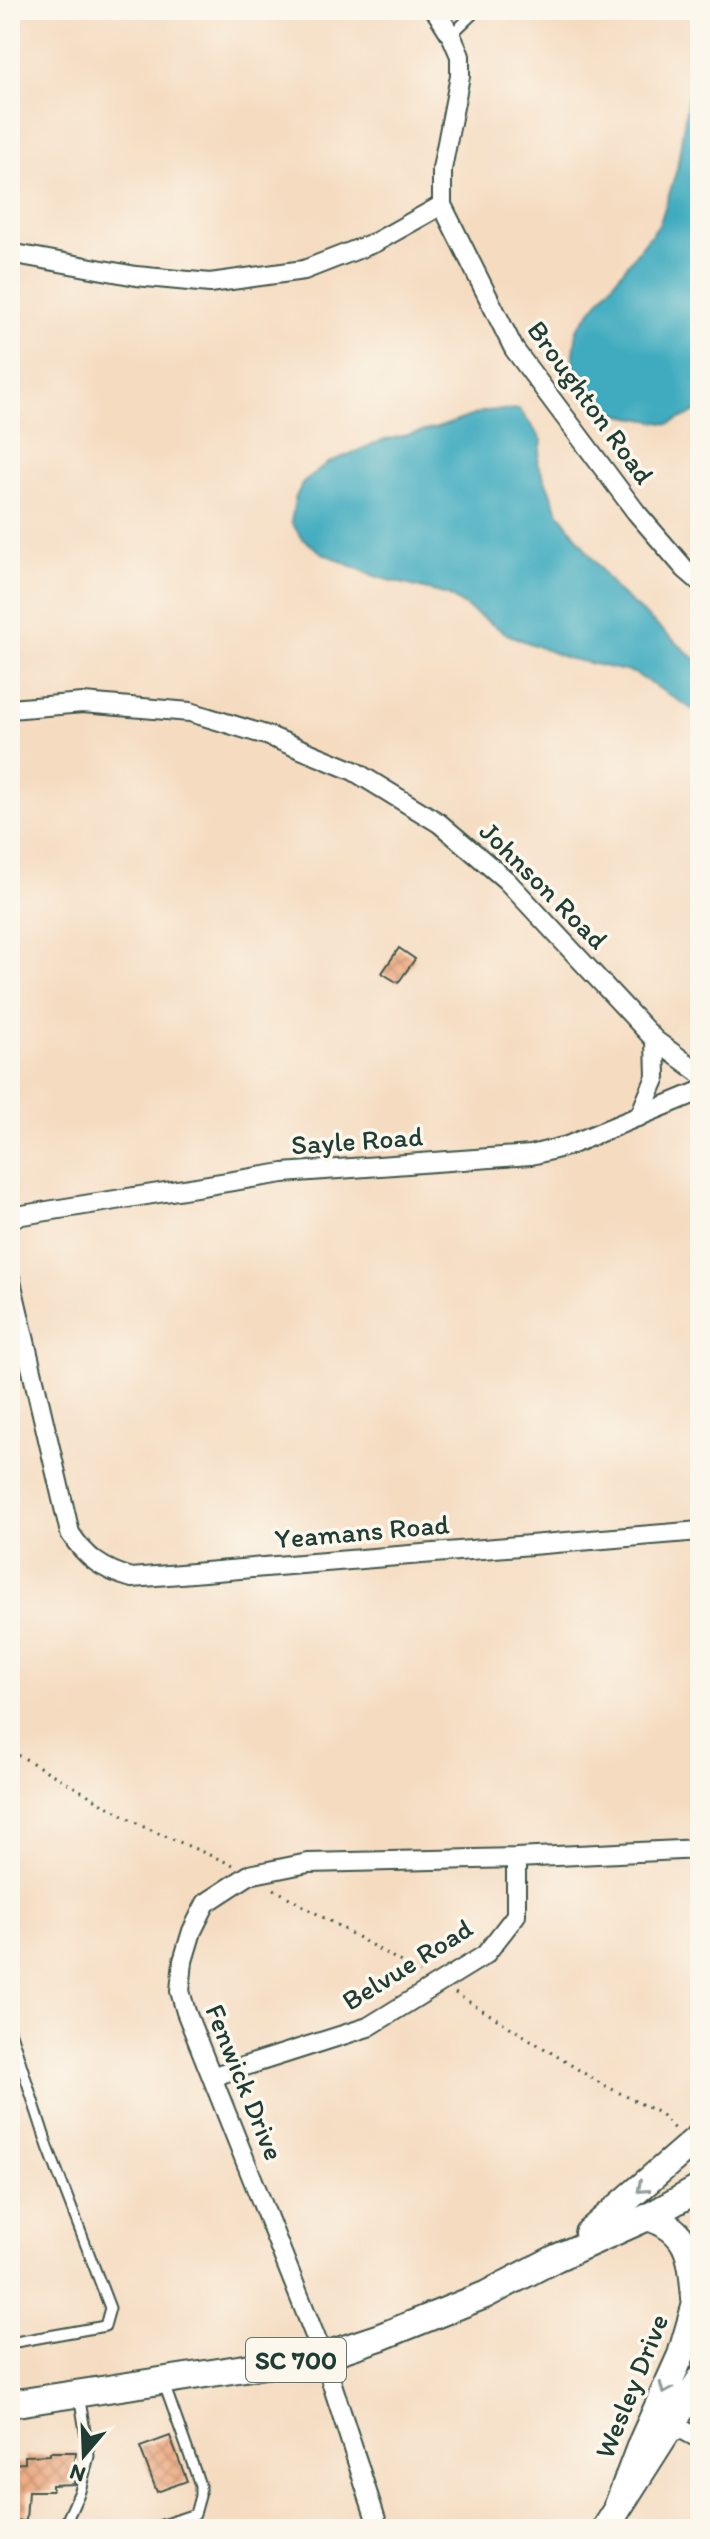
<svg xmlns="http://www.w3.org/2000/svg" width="710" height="2539" viewBox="0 0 710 2539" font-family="Itim,sans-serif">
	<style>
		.water { fill: #40abbf; stroke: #30747a; stroke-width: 2 }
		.building { fill: url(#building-cross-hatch) }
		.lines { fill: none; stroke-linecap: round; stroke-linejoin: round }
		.lane-casing { stroke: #3f5549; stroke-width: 13 }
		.street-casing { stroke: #3f5549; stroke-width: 22 }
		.primary-casing { stroke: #3f5549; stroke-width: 30 }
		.path { stroke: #3f5549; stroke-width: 3; stroke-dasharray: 2 6; stroke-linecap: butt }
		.lane { stroke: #fff; stroke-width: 9 }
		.street { stroke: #fff; stroke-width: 18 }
		.primary { stroke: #fff; stroke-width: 26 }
		.oneway { stroke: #8f9e9a }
		.labels { text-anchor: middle; stroke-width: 7; stroke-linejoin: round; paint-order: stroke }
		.shield { fill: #fbf7ec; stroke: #61756b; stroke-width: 2 }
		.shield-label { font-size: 26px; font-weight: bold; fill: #1f3d34 }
		.street-label { font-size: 28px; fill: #1f3d34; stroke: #fbf7ec }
	</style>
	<defs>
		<pattern id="building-cross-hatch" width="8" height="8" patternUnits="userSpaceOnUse" patternTransform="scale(2)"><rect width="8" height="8" fill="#eca479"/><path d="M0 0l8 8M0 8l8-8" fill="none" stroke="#bf8764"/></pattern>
	</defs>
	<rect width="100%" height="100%" fill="#fbf7ec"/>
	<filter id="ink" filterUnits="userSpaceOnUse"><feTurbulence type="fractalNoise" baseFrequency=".0125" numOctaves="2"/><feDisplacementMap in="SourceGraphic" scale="16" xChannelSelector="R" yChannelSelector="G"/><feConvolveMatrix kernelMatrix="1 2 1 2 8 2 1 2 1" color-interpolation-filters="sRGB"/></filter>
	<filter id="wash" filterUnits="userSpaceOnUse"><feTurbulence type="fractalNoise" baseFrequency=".006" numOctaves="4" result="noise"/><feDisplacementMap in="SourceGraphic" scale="32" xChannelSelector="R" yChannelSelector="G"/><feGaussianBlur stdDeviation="1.8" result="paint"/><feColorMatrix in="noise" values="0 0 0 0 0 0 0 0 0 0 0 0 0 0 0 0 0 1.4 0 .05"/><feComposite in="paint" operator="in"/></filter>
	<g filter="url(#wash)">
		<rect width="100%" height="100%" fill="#f5dcc1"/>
		<path class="water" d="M 700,17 L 700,410 L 669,424 L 599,411 L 572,371 L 577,329 L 660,223 L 677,169 Z
			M 519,409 L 542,440 L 538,463 L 558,511 L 616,590 L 700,663 L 700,714 L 634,673 L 566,658 L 507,634 L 448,595 L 377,577 L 322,553 L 302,538 L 291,522 L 295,499 L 302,484 L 328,463 L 381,441 L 437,428 L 485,411 Z"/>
		<g id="blocks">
			<path class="building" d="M 399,948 L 415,959 L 398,983 L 382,973 Z
				M 170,2436 L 187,2481 L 157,2492 L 140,2447 Z
				M 50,2452 L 76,2452 L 74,2484 L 52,2485 L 52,2491 L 28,2491 L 26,2521 L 10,2521 L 10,2464 L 25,2463 L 25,2456 L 50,2455 Z"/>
		</g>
	</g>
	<g filter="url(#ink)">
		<use href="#blocks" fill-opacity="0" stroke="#3f5549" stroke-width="2"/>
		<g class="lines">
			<defs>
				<path id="lane" d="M 451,35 L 477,10
					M 10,2030 L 48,2147 L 110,2308 L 105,2326 L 10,2343
					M 63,2529 L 80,2491 L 89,2456 L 79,2394
					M 150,2529 L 195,2514 L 200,2496 L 200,2485 L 164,2384"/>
				<path id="street" d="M 435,10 L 451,35 L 460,56 L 460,76 L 442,169 L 442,205 L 514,349 L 636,512 L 685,569 L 700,582
					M 10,253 L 136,276 L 210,283 L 304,270 L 376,242 L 442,205
					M 10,709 L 83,703 L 190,712 L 269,736 L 354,771 L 439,823 L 506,880 L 655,1040 L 700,1073
					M 639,1117 L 656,1077 L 655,1040
					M 10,1217 L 283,1173 L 531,1155 L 567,1146 L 700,1091
					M 10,1277 L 70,1533 C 86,1558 103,1570 132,1578 L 700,1531
					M 214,2076 L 368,2027 L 485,1955 L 516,1915 L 516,1858
					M 669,2431 L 683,2430 L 700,2439
					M 379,2529 L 323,2356 L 186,2012 L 180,1991 L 183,1961 L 192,1931 L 206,1903 L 249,1875 L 308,1863 L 516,1858 L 700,1849"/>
				<path id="primary" d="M 648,2217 C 695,2232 691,2264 696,2307
					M 588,2233 L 700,2136
					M 10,2404 L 323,2356 L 380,2337 L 485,2295 L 556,2258 L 648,2217 L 700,2188
					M 618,2505 L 641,2444 L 681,2355 L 700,2290
					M 605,2529 L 700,2380"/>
			</defs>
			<use href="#lane" class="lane-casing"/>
			<use href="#street" class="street-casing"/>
			<use href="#primary" class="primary-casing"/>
			<path class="path" d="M 10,1753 L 22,1757 L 144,1827 L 233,1865
				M 274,1889 L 420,1973
				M 455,1993 L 600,2083 L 661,2114 L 675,2130"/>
			<use href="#lane" class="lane"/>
			<use href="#street" class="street"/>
			<use href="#primary" class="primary"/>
		</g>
		<defs><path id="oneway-chevron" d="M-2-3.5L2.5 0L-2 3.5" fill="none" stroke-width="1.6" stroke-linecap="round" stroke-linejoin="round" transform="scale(2)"/></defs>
		<g class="oneway">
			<use href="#oneway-chevron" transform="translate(642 2188) rotate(138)"/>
			<use href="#oneway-chevron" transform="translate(665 2389) rotate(114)"/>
		</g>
	</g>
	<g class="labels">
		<rect class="shield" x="246" y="2338" width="100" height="44" rx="6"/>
		<g class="shield-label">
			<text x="296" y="2369">SC 700</text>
		</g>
		<g class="street-label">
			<text transform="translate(591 402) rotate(54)" y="10">Broughton Road</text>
			<text transform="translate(544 885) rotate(45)" y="10">Johnson Road</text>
			<text transform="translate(357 1140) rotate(-4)" y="10">Sayle Road</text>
			<text transform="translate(362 1531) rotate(-5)" y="10">Yeamans Road</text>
			<text transform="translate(407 1964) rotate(-32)" y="10">Belvue Road</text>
			<text transform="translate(245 2082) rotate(68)" y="10">Fenwick Drive</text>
			<text transform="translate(631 2386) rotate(-68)" y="10">Wesley Drive</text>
		</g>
	</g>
	<rect width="710" height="2539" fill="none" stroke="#fbf7ec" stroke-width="40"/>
	<g transform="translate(84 2455) rotate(199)" stroke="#fbf7ec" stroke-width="6" paint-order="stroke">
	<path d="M0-6L14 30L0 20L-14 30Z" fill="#1f3d34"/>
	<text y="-12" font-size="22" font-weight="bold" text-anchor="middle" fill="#1f3d34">N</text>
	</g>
</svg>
